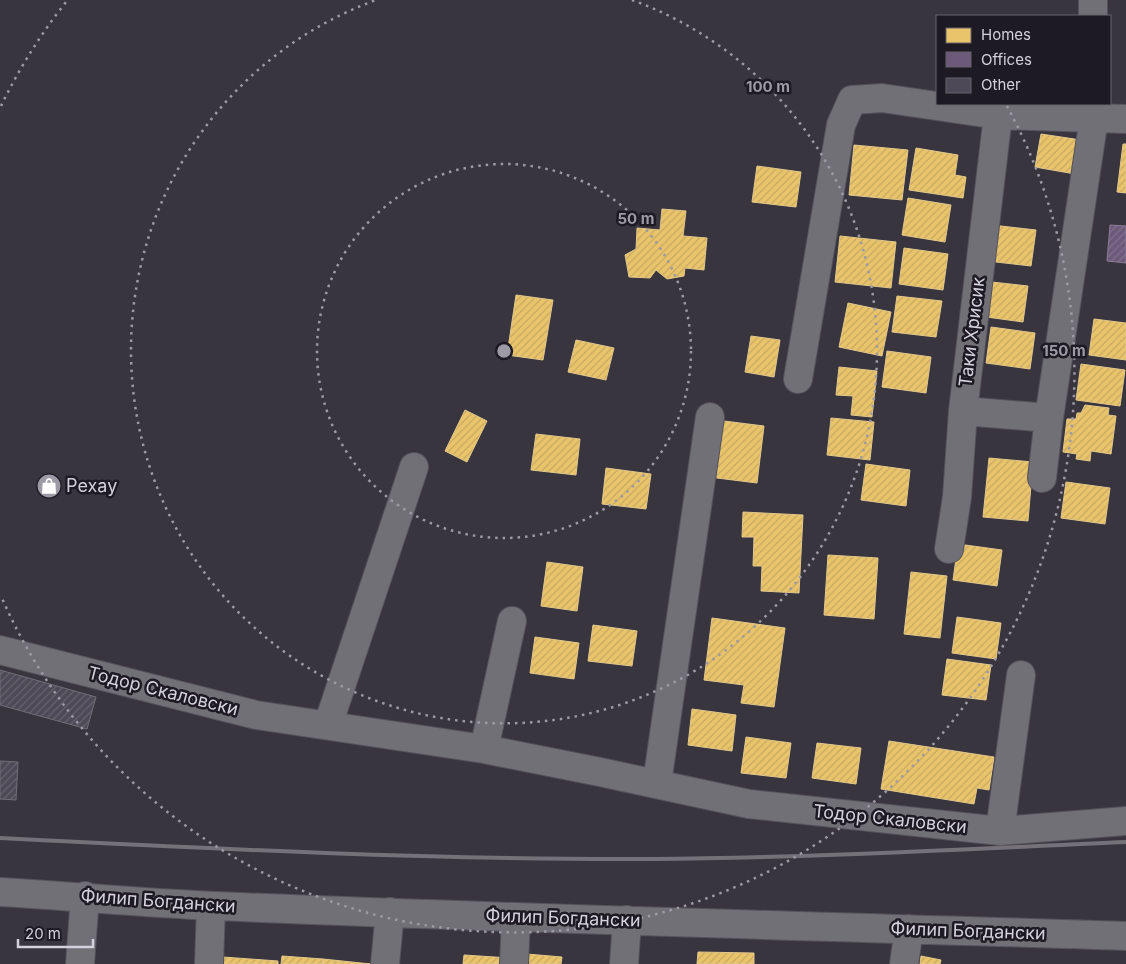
<svg xmlns="http://www.w3.org/2000/svg" width="1126" height="964" viewBox="0 0 1126 964" font-family="Inter,sans-serif">
	<style>
		.homes { fill: url(#homes-hatch); stroke: #e3c88c }
		.offices { fill: url(#offices-hatch); stroke: #8c7d98 }
		.building { fill: url(#building-hatch); stroke: #716e78 }
		.lines { fill: none; stroke-linecap: round; stroke-linejoin: round }
		.minor-casing { stroke: #55525b; stroke-width: 30 }
		.minor { stroke: #727077; stroke-width: 28 }
		.rail { stroke: #747178; stroke-width: 4 }
		.ring { fill: none; stroke: #9d9aa6; stroke-width: 2.5; stroke-dasharray: 2.5 5 }
		.labels { text-anchor: middle; stroke-width: 5; stroke-linejoin: round; paint-order: stroke }
		.street-label { font-size: 18px; fill: #d4d1dd; stroke: #1d1a23 }
		.poi-label { font-size: 18px; fill: #d4d1dd; stroke: #1d1a23; text-anchor: start }
		.centre { fill: #9d9aa6; stroke: #1d1a23; stroke-width: 2.5 }
		.ring-label { font-size: 15px; text-anchor: middle; font-weight: bold; fill: #9d9aa6; stroke: #1d1a23; stroke-width: 5; stroke-linejoin: round; paint-order: stroke }
	</style>
	<defs>
		<pattern id="homes-hatch" width="6" height="6" patternUnits="userSpaceOnUse" patternTransform="scale(1.25)"><rect width="6" height="6" fill="#e9c46a"/><path d="M-1 1l2-2M0 6l6-6M5 7l2-2" fill="none" stroke="#c7a962"/></pattern>
		<pattern id="offices-hatch" width="6" height="6" patternUnits="userSpaceOnUse" patternTransform="scale(1.25)"><rect width="6" height="6" fill="#6d597a"/><path d="M-1 1l2-2M0 6l6-6M5 7l2-2" fill="none" stroke="#81708c"/></pattern>
		<pattern id="building-hatch" width="6" height="6" patternUnits="userSpaceOnUse" patternTransform="scale(1.25)"><rect width="6" height="6" fill="#4d4956"/><path d="M-1 1l2-2M0 6l6-6M5 7l2-2" fill="none" stroke="#66626e"/></pattern>
	</defs>
	<rect width="100%" height="100%" fill="#38353f"/>
	<path class="homes" d="M 1041,134 L 1081,140 L 1075,174 L 1035,167 Z
		M 1123,144 L 1126,144 L 1126,193 L 1117,192 Z
		M 854,145 L 908,150 L 902,200 L 849,195 Z
		M 916,148 L 958,155 L 955,175 L 966,177 L 963,198 L 909,190 Z
		M 757,166 L 801,172 L 796,207 L 752,202 Z
		M 908,198 L 951,205 L 945,242 L 902,235 Z
		M 662,209 L 686,211 L 683,236 L 707,238 L 704,270 L 685,268 L 684,276 L 667,279 L 656,270 L 650,278 L 629,277 L 625,255 L 636,249 L 637,228 L 660,230 Z
		M 992,225 L 1036,230 L 1031,266 L 987,261 Z
		M 840,236 L 896,242 L 891,288 L 835,282 Z
		M 904,248 L 948,254 L 943,290 L 899,284 Z
		M 983,281 L 1028,286 L 1023,322 L 979,316 Z
		M 516,295 L 553,300 L 543,360 L 507,355 Z
		M 897,296 L 942,301 L 936,337 L 892,332 Z
		M 848,303 L 891,312 L 882,356 L 839,347 Z
		M 1094,319 L 1126,323 L 1126,360 L 1089,355 Z
		M 991,327 L 1035,333 L 1030,369 L 986,363 Z
		M 751,336 L 780,340 L 774,377 L 745,372 Z
		M 576,340 L 614,348 L 606,380 L 568,372 Z
		M 887,351 L 931,357 L 926,393 L 882,387 Z
		M 1081,364 L 1125,370 L 1120,406 L 1076,400 Z
		M 839,367 L 877,371 L 872,417 L 851,415 L 853,396 L 836,395 Z
		M 1085,405 L 1109,408 L 1108,415 L 1116,416 L 1111,454 L 1091,451 L 1090,461 L 1076,459 L 1077,454 L 1063,452 L 1067,419 L 1076,419 L 1077,413 L 1081,413 Z
		M 465,410 L 487,421 L 467,462 L 445,451 Z
		M 831,418 L 874,422 L 870,460 L 827,455 Z
		M 716,420 L 764,426 L 757,483 L 709,477 Z
		M 536,434 L 580,439 L 576,475 L 531,470 Z
		M 989,458 L 1033,462 L 1028,521 L 983,517 Z
		M 866,464 L 910,470 L 906,506 L 861,500 Z
		M 606,468 L 651,474 L 646,509 L 602,504 Z
		M 1066,482 L 1110,488 L 1105,524 L 1061,518 Z
		M 743,512 L 803,515 L 799,593 L 761,591 L 762,566 L 753,566 L 754,537 L 742,537 Z
		M 958,544 L 1002,550 L 997,586 L 953,580 Z
		M 828,555 L 878,558 L 874,619 L 824,615 Z
		M 547,562 L 583,567 L 577,611 L 541,606 Z
		M 911,572 L 947,576 L 940,638 L 904,634 Z
		M 957,617 L 1001,623 L 996,659 L 952,653 Z
		M 712,618 L 785,628 L 774,707 L 741,703 L 744,685 L 704,680 Z
		M 593,625 L 637,631 L 632,666 L 588,661 Z
		M 535,637 L 579,643 L 574,679 L 530,673 Z
		M 947,659 L 991,665 L 986,700 L 942,695 Z
		M 692,709 L 736,715 L 732,751 L 688,745 Z
		M 746,737 L 791,743 L 786,778 L 741,773 Z
		M 889,741 L 994,757 L 989,790 L 977,788 L 974,804 L 881,789 Z
		M 817,743 L 861,748 L 856,784 L 812,778 Z
		M 698,952 L 754,953 L 754,964 L 697,964 Z
		M 527,954 L 562,957 L 561,964 L 526,964 Z
		M 464,955 L 510,958 L 509,964 L 463,964 Z
		M 282,956 L 323,959 L 323,964 L 281,964 Z
		M 921,956 L 941,960 L 940,964 L 920,964 Z
		M 223,957 L 278,961 L 278,964 L 223,964 Z
		M 323,959 L 371,964 L 323,964 Z"/>
	<path class="offices" d="M 1110,225 L 1126,226 L 1126,263 L 1107,261 Z"/>
	<path class="building" d="M 0,670 L 96,697 L 87,729 L 0,705 Z
		M 0,761 L 18,762 L 16,800 L 0,799 Z"/>
	<g class="lines">
		<defs>
			<path id="minor" d="M 1093,0 L 1093,16
				M 798,379 L 841,125 L 852,100 L 882,98 L 998,115 L 1126,119
				M 963,411 L 1049,418
				M 1042,478 L 1049,418 L 1094,118 L 1093,104
				M 949,549 L 957,497 L 963,411 L 998,115
				M 0,650 L 256,715 L 484,749 L 600,772 L 749,804 L 1000,831 L 1126,821
				M 328,725 L 414,467
				M 484,749 L 512,621
				M 657,783 L 710,417
				M 1000,831 L 1021,675
				M 0,892 C 72,896 143,903 215,906 C 518,919 822,926 1126,936
				M 80,964 L 85,896
				M 209,964 L 211,906
				M 385,964 L 390,912
				M 514,964 L 516,917
				M 624,964 L 627,920
				M 904,964 L 909,929"/>
		</defs>
		<use href="#minor" class="minor-casing"/>
		<use href="#minor" class="minor"/>
		<path class="rail" d="M 0,838 C 217,849 434,860 651,859 C 809,858 968,849 1126,842"/>
	</g>
	<g class="ring">
		<circle cx="504" cy="351" r="187"/>
		<path d="M632 0A373 373 0 1 1 376 0"/>
		<path d="M1 106A560 560 0 0 1 66 2M1007 106A560 560 0 1 1 1 596"/>
	</g>
	<defs>
		<symbol id="shop-disc" viewBox="-11 -11 22 22"><circle r="9.5" fill="#9d9aa6" stroke="#1d1a23"/><path d="M-5-2.5h2.3a2.7 3.5 0 0 1 5.4 0H5L5.5 6h-11ZM-1.5-2.5h3a1.5 2.3 0 0 0-3 0Z" fill="#fff"/></symbol>
	</defs>
	<g fill-rule="evenodd">
		<use href="#shop-disc" x="35" y="472" width="28" height="28"/>
	</g>
	<g class="labels">
		<g class="street-label">
			<text transform="translate(972 332) rotate(-83)" y="6">Таки Хрисик</text>
			<text transform="translate(163 691) rotate(14)" y="6">Тодор Скаловски</text>
			<text transform="translate(890 819) rotate(6)" y="6">Тодор Скаловски</text>
			<text transform="translate(158 901) rotate(4)" y="6">Филип Богдански</text>
			<text transform="translate(563 918) rotate(2)" y="6">Филип Богдански</text>
			<text transform="translate(968 931) rotate(2)" y="6">Филип Богдански</text>
		</g>
		<g class="poi-label">
			<text x="66" y="492">Рехау</text>
		</g>
	</g>
	<circle cx="504" cy="351" r="8" class="centre"/>
	<g class="ring-label">
		<text x="768" y="92">100 m</text>
		<text x="636" y="224">50 m</text>
		<text x="1064" y="356">150 m</text>
	</g>
	<rect x="936" y="15" width="175" height="90" fill="#1d1a23" stroke="#66636d"/>
	<rect x="946" y="28" width="25" height="15" fill="#e9c46a" stroke="#66636d"/>
	<text x="981" y="40" font-size="15" fill="#d4d1dd">Homes</text>
	<rect x="946" y="52" width="25" height="15" fill="#6d597a" stroke="#66636d"/>
	<text x="981" y="65" font-size="15" fill="#d4d1dd">Offices</text>
	<rect x="946" y="78" width="25" height="15" fill="#4d4956" stroke="#66636d"/>
	<text x="981" y="90" font-size="15" fill="#d4d1dd">Other</text>
	<path d="M18 939v8h75v-8" fill="none" stroke="#d4d1dd" stroke-width="2.5"/>
	<text x="25" y="939" font-size="15" fill="#d4d1dd" stroke="#1d1a23" stroke-width="4" paint-order="stroke">20 m</text>
</svg>
